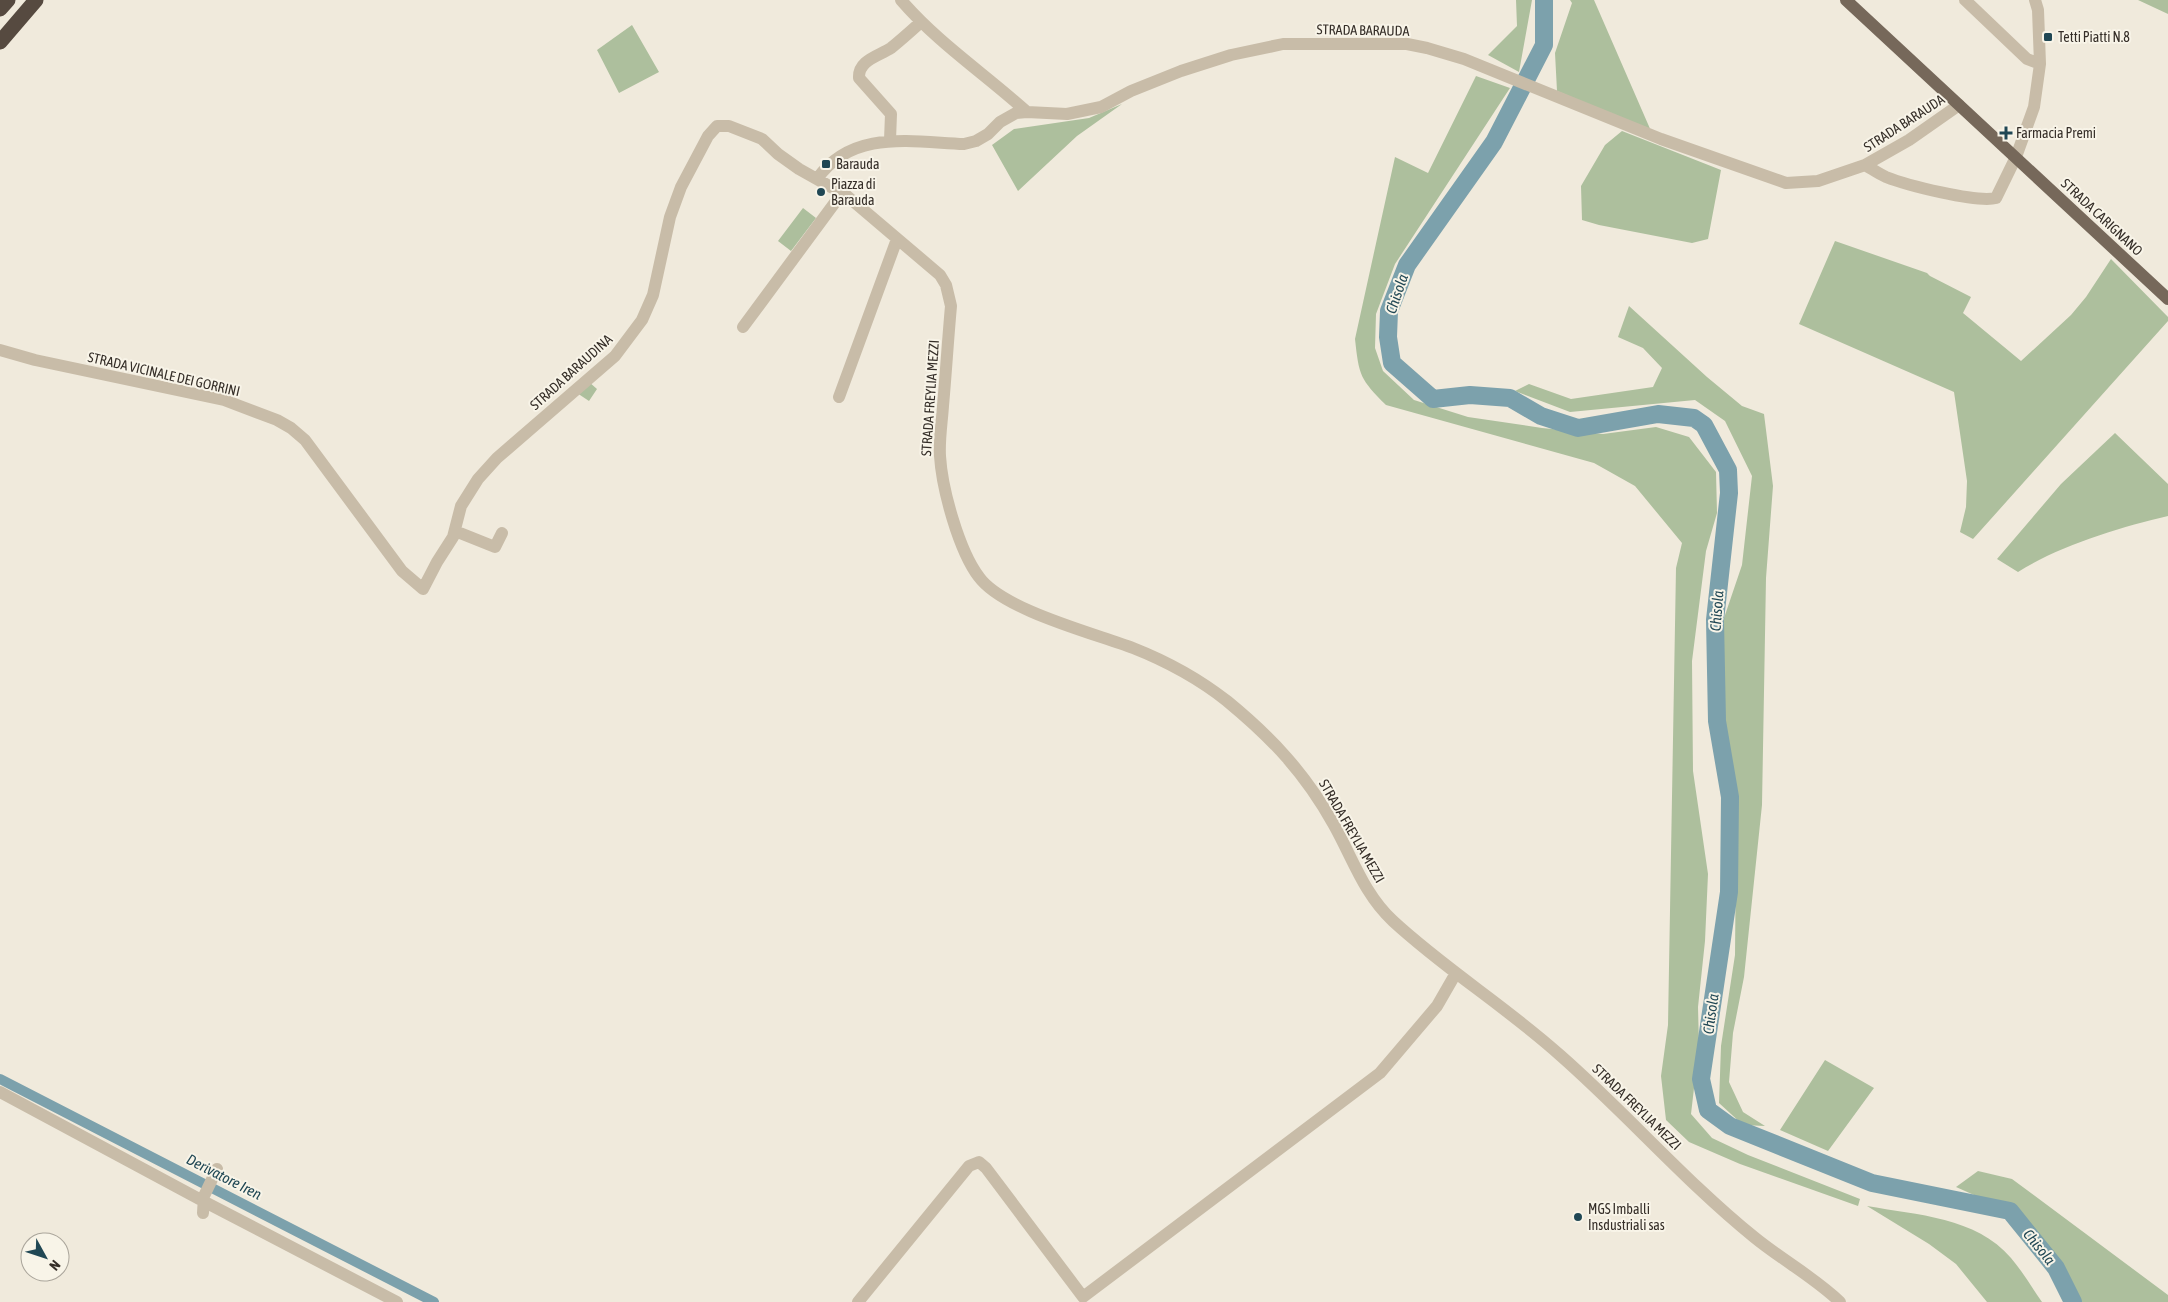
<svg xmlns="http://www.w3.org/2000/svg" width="2168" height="1302" viewBox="0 0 2168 1302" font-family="'Asap Condensed',sans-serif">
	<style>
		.green { fill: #adbf9d }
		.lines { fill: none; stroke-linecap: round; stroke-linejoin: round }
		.canal { stroke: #7ca1ac; stroke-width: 10 }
		.river { stroke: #7ca1ac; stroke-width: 18 }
		.minor { stroke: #c8bca8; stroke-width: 12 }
		.major { stroke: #76685a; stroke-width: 12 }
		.highway { stroke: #564a40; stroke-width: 15 }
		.poi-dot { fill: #204754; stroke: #f8f4e8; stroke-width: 2 }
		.labels { text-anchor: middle; stroke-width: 4; stroke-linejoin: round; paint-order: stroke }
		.street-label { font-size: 14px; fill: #352e28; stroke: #f8f4e8 }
		.poi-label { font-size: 14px; fill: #352e28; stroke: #f8f4e8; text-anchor: start }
		.water-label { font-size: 15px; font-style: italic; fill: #204754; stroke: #f8f4e8 }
	</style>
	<rect width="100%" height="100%" fill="#f0eadc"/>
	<path class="green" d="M 1516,0 L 1532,0 L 1519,72 L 1488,55 L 1517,26 Z
		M 1570,0 L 1594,0 L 1651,131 L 1557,91 L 1555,53 L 1572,3 Z
		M 2138,0 L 2168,0 L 2168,14 Z
		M 632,25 L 659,72 L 619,93 L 597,50 Z
		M 1476,76 L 1510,88 L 1395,264 L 1376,314 L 1375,348 L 1383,371 L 1414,400 L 1468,417 L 1542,428 L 1603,434 L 1656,427 L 1689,437 L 1716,472 L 1717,513 L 1706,551 L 1692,661 L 1693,771 L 1708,874 L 1705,941 L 1698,1007 L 1699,1045 L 1691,1114 L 1712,1138 L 1748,1155 L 1860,1199 L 1858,1206 L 1740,1164 L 1689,1142 L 1666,1120 L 1661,1076 L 1668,1025 L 1676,568 L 1682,543 L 1635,486 L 1594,463 L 1386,405 C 1360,379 1359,376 1355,339 L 1395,157 L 1428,173 Z
		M 1122,104 L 1077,136 L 1018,191 L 992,145 L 1014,129 L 1089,118 Z
		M 1622,131 L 1721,170 L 1708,239 L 1692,243 L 1599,225 L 1582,220 L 1581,186 L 1605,145 Z
		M 803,208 L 816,218 L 791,251 L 778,241 Z
		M 1835,241 L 1927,273 L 1930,276 L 1971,297 L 1963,313 L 2021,361 L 2071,315 L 2086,297 L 2111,259 L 2168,317 L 2168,321 L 1973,539 L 1960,532 L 1966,507 L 1967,481 L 1954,392 L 1799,324 Z
		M 1629,306 L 1707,377 L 1742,406 L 1764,414 L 1773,486 L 1766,578 L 1762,805 L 1744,977 L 1733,1033 L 1729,1082 L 1743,1112 L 1765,1126 L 1743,1125 L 1719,1103 L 1721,1046 L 1735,955 L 1736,848 L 1721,668 L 1723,621 L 1742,565 L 1752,476 L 1725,421 L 1695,400 L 1570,412 L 1515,391 L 1529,384 L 1571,399 L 1653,387 L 1662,368 L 1643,348 L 1618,337 Z
		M 589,382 L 597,389 L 589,401 L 577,393 Z
		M 2115,433 L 2168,484 L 2168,516 C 2120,527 2059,546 2018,572 L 1997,559 L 2061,484 Z
		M 1825,1060 L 1874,1088 L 1828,1151 L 1780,1130 Z
		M 1978,1171 L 2012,1179 L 2168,1295 L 2168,1302 L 2079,1302 L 2065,1268 L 2010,1211 L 1956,1187 Z
		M 1867,1206 C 1917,1215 1976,1217 2011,1258 C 2023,1272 2032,1288 2042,1302 L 1987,1302 L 1956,1264 L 1929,1244 Z"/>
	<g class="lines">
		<path class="canal" d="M 0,1079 L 434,1302"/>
		<path class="river" d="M 1544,0 L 1544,45 L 1494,142 L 1407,265 L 1389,311 L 1388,337 L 1392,363 L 1433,399 L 1470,395 L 1510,398 L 1541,416 L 1578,428 L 1658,414 L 1694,418 L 1704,425 L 1728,470 L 1729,493 L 1715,620 L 1717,721 L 1730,797 L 1729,892 L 1701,1079 L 1708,1110 L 1730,1126 L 1872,1183 L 2010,1211 L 2056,1268 L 2073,1302"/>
		<path class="minor" d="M 901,0 C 938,43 985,74 1027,112
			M 1965,0 L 2027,59 L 2040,64
			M 890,140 L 891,114 L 859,78 C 858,60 879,56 891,48 C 901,40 911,31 921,22
			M 1865,165 C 1872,169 1879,174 1886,177 C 1906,185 1977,203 1996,198 L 2016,157 L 2034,107 L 2040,64 L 2038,10 L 2035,0
			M 817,179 C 852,129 912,142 964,144 L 976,141 L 988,134 L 1000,122 L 1016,113 L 1027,112 L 1067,114 L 1101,107 L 1131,91 L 1181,71 L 1231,55 L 1283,44 L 1407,44 L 1427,48 L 1464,59 L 1661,139 L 1786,183 L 1818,181 L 1865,165 L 1909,140 L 1959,105
			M 743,327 L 842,193
			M 0,350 L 35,360 L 224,400 L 277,420 L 291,428 L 305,440 L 402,571 L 423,589 L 437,562 L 453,537 L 461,506 L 478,479 L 497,458 L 615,356 L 642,320 L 653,295 L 670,217 L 681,187 L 708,136 L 717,126 L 729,126 L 762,139 L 778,154 L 799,169 L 847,196 L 940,275 L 946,285 L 951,306 C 948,339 946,372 943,406 C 942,422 939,439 940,456 C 942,489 959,551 979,577 C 1003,610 1093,633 1133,648 C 1166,661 1199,679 1227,701 C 1272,738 1305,773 1334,825 C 1353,859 1364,894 1393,921 C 1446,970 1508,1008 1561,1056 C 1627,1114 1686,1182 1754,1237 C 1782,1260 1814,1277 1840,1302
			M 839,397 L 897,239
			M 455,531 L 495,547 L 502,533
			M 0,1092 L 203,1201 L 397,1302
			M 203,1213 L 204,1196 L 217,1169
			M 858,1302 L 969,1166 L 979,1162 L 986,1168 L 1083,1297 L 1380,1073 L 1437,1006 L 1456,973"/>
		<path class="major" d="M 1846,0 L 2168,299"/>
		<path class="highway" d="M 0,9 L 8,0
			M 0,42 L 36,0"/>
	</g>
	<g class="poi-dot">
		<rect x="2043" y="32" width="10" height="10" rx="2.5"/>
		<path d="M2003.5 125.5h5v5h5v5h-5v5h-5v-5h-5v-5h5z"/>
		<rect x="821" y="159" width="10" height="10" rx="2.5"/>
		<circle cx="821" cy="192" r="5"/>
		<circle cx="1578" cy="1217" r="5"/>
	</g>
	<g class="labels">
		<g class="street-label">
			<text transform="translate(1363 30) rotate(1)" y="5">STRADA BARAUDA</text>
			<text transform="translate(1904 123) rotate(-33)" y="5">STRADA BARAUDA</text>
			<text transform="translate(2102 217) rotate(43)" y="5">STRADA CARIGNANO</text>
			<text transform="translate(571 372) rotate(-42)" y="5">STRADA BARAUDINA</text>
			<text transform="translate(164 374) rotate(13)" y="5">STRADA VICINALE DEI GORRINI</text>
			<text transform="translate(930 398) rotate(-86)" y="5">STRADA FREYLIA MEZZI</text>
			<text transform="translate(1352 831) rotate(60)" y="5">STRADA FREYLIA MEZZI</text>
			<text transform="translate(1637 1107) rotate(44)" y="5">STRADA FREYLIA MEZZI</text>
		</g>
		<g class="poi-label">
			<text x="2058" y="42">Tetti Piatti N.8</text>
			<text x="2016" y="138">Farmacia Premi</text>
			<text x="836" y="169">Barauda</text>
			<text x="831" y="189">Piazza di<tspan x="831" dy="16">Barauda</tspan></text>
			<text x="1588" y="1214">MGS Imballi<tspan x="1588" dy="16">Insdustriali sas</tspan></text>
		</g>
		<g class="water-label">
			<text transform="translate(1397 294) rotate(-71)" y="5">Chisola</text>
			<text transform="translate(1717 611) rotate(-86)" y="5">Chisola</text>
			<text transform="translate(1711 1014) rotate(-82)" y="5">Chisola</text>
			<text transform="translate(224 1177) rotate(27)" y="5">Derivatore Iren</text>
			<text transform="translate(2039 1247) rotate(51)" y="5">Chisola</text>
		</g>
	</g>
	<g transform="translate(45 1257) rotate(130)"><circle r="24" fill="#f8f4e8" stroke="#aaa59b"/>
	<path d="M0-4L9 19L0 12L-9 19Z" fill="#204754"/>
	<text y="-8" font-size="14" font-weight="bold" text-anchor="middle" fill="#352e28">N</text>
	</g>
</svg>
